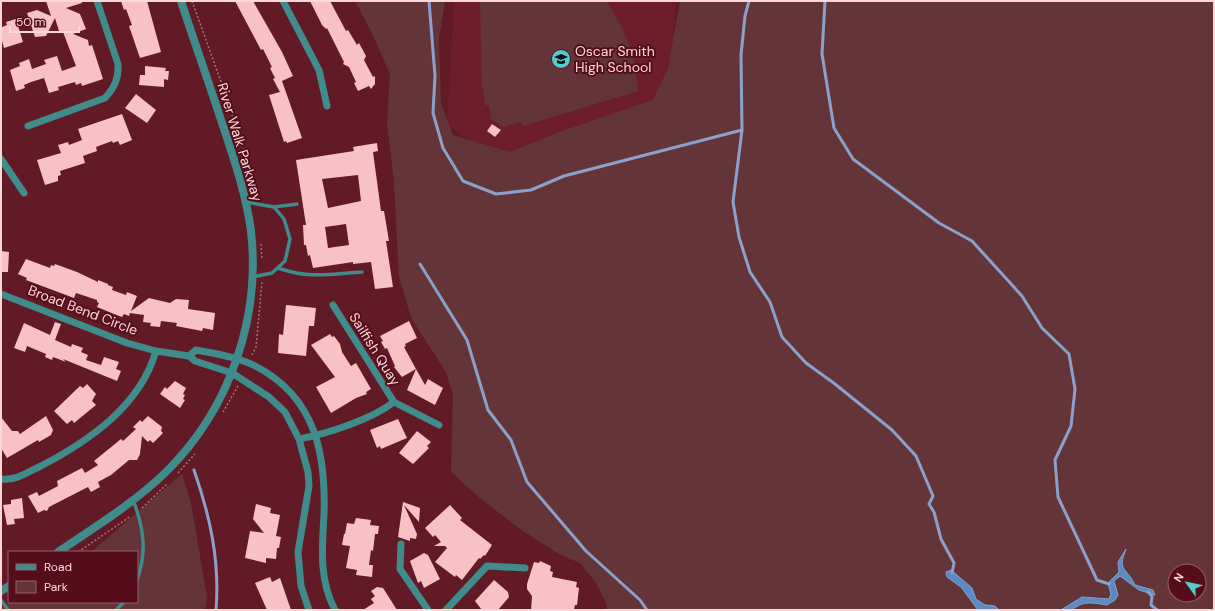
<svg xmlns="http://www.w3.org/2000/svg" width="1215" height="611" viewBox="0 0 1215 611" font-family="'DM Sans',sans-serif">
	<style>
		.built { fill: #6e1d2b }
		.green { fill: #633539; fill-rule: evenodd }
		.water { fill: #5a8ac5; stroke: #8ba1cb }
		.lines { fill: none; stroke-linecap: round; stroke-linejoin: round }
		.stream { stroke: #8ba1cb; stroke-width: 3 }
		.building { fill: #f8c2c5; fill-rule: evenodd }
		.path { stroke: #a77077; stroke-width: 1.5; stroke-dasharray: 2 2; stroke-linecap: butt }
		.service { stroke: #408b8b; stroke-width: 3.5 }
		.minor { stroke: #408b8b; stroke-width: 7 }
		.tertiary { stroke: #408b8b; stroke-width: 8 }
		.labels { text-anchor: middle; stroke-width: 4; stroke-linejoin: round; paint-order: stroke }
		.poi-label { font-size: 14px; fill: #fcd8d9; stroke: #550d1c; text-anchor: start }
		.street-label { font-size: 14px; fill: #fcd8d9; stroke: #550d1c }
	</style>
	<rect width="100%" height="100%" fill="#611a26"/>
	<path class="built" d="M 454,1 L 676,1 L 667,116 L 495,157 L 447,125 Z"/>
	<path class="green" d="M 355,1 L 445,1 L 439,39 L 441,103 L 453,135 L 510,152 L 559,132 L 653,100 L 668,68 L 680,1 L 1214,1 L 1214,610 L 1072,610 C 1083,600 1094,603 1107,605 L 1115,600 L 1118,595 L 1114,581 L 1120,576 L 1139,590 L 1153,590 L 1135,585 C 1128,569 1118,571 1125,552 L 1118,562 L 1119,572 L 1108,583 L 1111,595 L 1109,599 L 1082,597 L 1061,610 L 999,610 L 995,606 L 985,605 L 976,598 L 972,588 L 951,570 L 947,577 L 961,587 L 978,610 L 606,610 L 607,605 L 596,583 L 580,563 L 559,554 L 520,529 L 480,498 L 451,472 L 453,395 L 446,372 L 411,318 L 399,276 L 394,183 L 387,123 L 390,74 L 371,31 ZM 1175,571 L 1199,571 L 1199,595 L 1175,595 Z
		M 480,1 L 606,1 C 626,31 636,54 638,91 L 523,126 L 520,122 L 504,127 L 491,119 L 489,105 L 485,105 L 482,84 Z
		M 182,474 L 191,503 L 207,597 L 205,610 L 1,610 L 1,608 L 11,602 L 137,602 L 137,552 L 91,552 Z"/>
	<path class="water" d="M 1126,549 C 1117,572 1126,566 1135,585 L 1153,590 L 1155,595 L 1139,590 L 1120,576 L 1114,581 L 1118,595 L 1115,600 L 1107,605 C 1094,603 1083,600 1072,610 L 1061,610 L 1082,597 L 1109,599 L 1111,594 L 1108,583 L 1119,572 L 1118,562 Z
		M 951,570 L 972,588 L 976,599 L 985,605 L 995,606 L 999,610 L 978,610 L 961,587 L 947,577 L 946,572 Z"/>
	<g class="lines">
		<path class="stream" d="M 429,1 L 435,76 L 433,113 L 443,148 L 463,181 L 496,194 L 531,190 L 564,176 L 742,130
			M 749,1 L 745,16 L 741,55 L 742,130 L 733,202 L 739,237 L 750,272 L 770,302 L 782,337 L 806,363 L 835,384 L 892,430 L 916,456 L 933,496 L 929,504 L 934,512 L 941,539 L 954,563 L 952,573
			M 825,1 L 822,54 L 834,128 L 853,159 L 939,223 L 972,241 L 1022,296 L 1042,328 L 1069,354 L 1075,389 L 1071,426 L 1055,460 L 1058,497 L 1097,580 L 1109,584
			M 420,264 L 467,340 L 488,410 L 511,440 L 527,482 L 586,551 L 640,600 L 647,610
			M 194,470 C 210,516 220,561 216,610
			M 1148,592 L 1152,596 L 1151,605 L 1157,610"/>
	</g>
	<path class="building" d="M 46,1 L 81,1 L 82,3 L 66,8 L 80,14 L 86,29 L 73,34 L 88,40 L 89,46 L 92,45 L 103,79 L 82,86 L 81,83 L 76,85 L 75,82 L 58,87 L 59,90 L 49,93 L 44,78 L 31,82 L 24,85 L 25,88 L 16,91 L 10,70 L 20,66 L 19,63 L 29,59 L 32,69 L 46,64 L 44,60 L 57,56 L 62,71 L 76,66 L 63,32 L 59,31 L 55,18 L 46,36 L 35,37 L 27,13 L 37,10 L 51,16 Z
		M 121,1 L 147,1 L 161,52 L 140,58 L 129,26 L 132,25 L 126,9 L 124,10 Z
		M 235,1 L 253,1 L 282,52 L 293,76 L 282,81 L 302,138 L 287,143 L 286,141 L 284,142 L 269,95 L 280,92 L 273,79 L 275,78 L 270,68 L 272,67 L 263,49 L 261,50 Z
		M 310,1 L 330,1 L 346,31 L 348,30 L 357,45 L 359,43 L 366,56 L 364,60 L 373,77 L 375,76 L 375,84 L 371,89 L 369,86 L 358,91 L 354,83 L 356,82 L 349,67 L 343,64 L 344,62 L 327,28 L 326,29 L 322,25 Z
		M 16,19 L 23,42 L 4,48 L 1,38 L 2,27 L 7,25 L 6,22 Z
		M 145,66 L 166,68 L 165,71 L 169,71 L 168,80 L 164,79 L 164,87 L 139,85 L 140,75 L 145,75 Z
		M 136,94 L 156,110 L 147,123 L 125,108 Z
		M 122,114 L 132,140 L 120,145 L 118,141 L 113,143 L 112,141 L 96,147 L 97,151 L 83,156 L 85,163 L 60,171 L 61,175 L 58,176 L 58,181 L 45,185 L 37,160 L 61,153 L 58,145 L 68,142 L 69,145 L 82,140 L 78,129 Z
		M 492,124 L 501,130 L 495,137 L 487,131 Z
		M 377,143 L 378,151 L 373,152 L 381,211 L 384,211 L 389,241 L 386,241 L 393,287 L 375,289 L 371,262 L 353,264 L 353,262 L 313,268 L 310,255 L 308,256 L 306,245 L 304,245 L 303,225 L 306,225 L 296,160 L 354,151 L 353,147 ZM 358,175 L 361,201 L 328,208 L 322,179 ZM 346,224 L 349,245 L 328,248 L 325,227 Z
		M 1,251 L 9,252 L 8,272 L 1,272 Z
		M 26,259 L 50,268 L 51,265 L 54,266 L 55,264 L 77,272 L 98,282 L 98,280 L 108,284 L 108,285 L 113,287 L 112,290 L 126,295 L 127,292 L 137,296 L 131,311 L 149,298 L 170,303 L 176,299 L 189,300 L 188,309 L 215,313 L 213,330 L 203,328 L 202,331 L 176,326 L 177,323 L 161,321 L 160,327 L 150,326 L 151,323 L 143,322 L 144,315 L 130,313 L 129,316 L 124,314 L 122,317 L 114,314 L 97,307 L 99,303 L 97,302 L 97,300 L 76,293 L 74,298 L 26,280 L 27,278 L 18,274 Z
		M 286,305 L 316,308 L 314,326 L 309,326 L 306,356 L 278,353 L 279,334 L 283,335 Z
		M 409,321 L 417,338 L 405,344 L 406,346 L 404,347 L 416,369 L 402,377 L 394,367 L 395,366 L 387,348 L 385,349 L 381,342 L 383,341 L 380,336 Z
		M 55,322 L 61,324 L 55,340 L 71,347 L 72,344 L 83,348 L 81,352 L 88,355 L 86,360 L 101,365 L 104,357 L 119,362 L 116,369 L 121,371 L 117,381 L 63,359 L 66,362 L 53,357 L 52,360 L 45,357 L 46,354 L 27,346 L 25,352 L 14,348 L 24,323 L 50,335 Z
		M 330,334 L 332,337 L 334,336 L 340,344 L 342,352 L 351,366 L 356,363 L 371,389 L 366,392 L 367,394 L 356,398 L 331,413 L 316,387 L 335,377 L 311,345 Z
		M 416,369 L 425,385 L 428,379 L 443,388 L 435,405 L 407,390 Z
		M 175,381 L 186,388 L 183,394 L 185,395 L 183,399 L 185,400 L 180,408 L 160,394 L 165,387 L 167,389 Z
		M 87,384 L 96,394 L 92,401 L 96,405 L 74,423 L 72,420 L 67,424 L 54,411 L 80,386 L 83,388 Z
		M 46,416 L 53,430 L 51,435 L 39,442 L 38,440 L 7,458 L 1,448 L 1,417 L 12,431 L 18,431 L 20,434 Z
		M 148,416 L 162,427 L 161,431 L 163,433 L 153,443 L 150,440 L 148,442 L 142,436 L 140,454 L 137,460 L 129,460 L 111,475 L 98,482 L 100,487 L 91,492 L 88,487 L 84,489 L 49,507 L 47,511 L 44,510 L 38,513 L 28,496 L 37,492 L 39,496 L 58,486 L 57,481 L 82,468 L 85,473 L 98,465 L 94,461 L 121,439 L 123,441 L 136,429 L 133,427 L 140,420 L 142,422 Z
		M 398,419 L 407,438 L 381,449 L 380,446 L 377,448 L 370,430 Z
		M 417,431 L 431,442 L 427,446 L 429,448 L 413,464 L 399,453 Z
		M 22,498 L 24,518 L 14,519 L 15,524 L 7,525 L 3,505 L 11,504 L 11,500 Z
		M 403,502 L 420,508 L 419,522 L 404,505 L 417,534 L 416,539 L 410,538 L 410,541 L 398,537 Z
		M 256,504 L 271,508 L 270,513 L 280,515 L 276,536 L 281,537 L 279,548 L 277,548 L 276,559 L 266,558 L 266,563 L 245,558 L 250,531 L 264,533 L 253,519 Z
		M 450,505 L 462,518 L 460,520 L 492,545 L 485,556 L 484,555 L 480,559 L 479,558 L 462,580 L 456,575 L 455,577 L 435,562 L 447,548 L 445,546 L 434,546 L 441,542 L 435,535 L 433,537 L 425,528 Z
		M 356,518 L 371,520 L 370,525 L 379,526 L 378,534 L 375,534 L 373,551 L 371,550 L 369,565 L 373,565 L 372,577 L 356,575 L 357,570 L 346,568 L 350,546 L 342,545 L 344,534 L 345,534 L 347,523 L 354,524 Z
		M 424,553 L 428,555 L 440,579 L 424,588 L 421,581 L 418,583 L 410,561 Z
		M 540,561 L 551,566 L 550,571 L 553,572 L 552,577 L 577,582 L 576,587 L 579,588 L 577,605 L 575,605 L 574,610 L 531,610 L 532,596 L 527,589 L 527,584 L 534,562 L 539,563 Z
		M 270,577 L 272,582 L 280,578 L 291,610 L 267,610 L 255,583 Z
		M 494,580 L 508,592 L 509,597 L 498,610 L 482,610 L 475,601 Z
		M 377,587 L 383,588 L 397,610 L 363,610 L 374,603 L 371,599 L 375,596 L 371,591 Z"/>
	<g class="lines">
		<path class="path" d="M 192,1 L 224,90 L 253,180 L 255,197
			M 261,244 L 262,260
			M 252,355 L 256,347 L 262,282
			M 223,412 L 238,386
			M 178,473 L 195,454
			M 142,508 L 168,483
			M 78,552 L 131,516"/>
		<path class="service" d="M 246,202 L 274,207 L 297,204
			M 278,268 C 309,279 331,274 362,272
			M 252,277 L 272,273 L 285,261 L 290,239 L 284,219 L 274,207
			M 133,500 C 144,528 147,552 137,580
			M 1,600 L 8,610
			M 116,610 L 124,602"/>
		<path class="minor" d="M 283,1 L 319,70 L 327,106
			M 28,126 L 105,98 C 114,88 119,79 118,64 L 97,1
			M 1,159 L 24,193
			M 1,294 L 127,343 L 156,351 L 189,356 L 195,361 L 232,373 L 269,397 L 285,412 L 299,439 L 308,472 L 309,486 L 298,552 L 301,586 L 309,610
			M 333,305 L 394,402 L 439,425
			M 189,356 L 196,350 C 216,354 238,357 257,367 C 316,398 326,455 324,515 C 322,548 319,580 335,610
			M 299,439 C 327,434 372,419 394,402
			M 1,479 C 16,481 28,472 41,466 C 89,441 140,406 156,351
			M 401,544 L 400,569 L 428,610
			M 446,610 L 487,566 L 525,568"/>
		<path class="tertiary" d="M 58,552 C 95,527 134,503 166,472 C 229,410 261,319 251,231 C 246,193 233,156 221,120 C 208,80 194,41 181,1
			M 1,591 L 9,586"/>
	</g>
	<defs>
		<symbol id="school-disc" viewBox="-11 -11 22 22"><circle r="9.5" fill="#52cdcd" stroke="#550d1c"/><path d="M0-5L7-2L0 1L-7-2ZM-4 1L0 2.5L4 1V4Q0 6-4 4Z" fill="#111"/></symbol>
	</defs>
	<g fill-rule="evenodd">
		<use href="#school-disc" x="550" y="48" width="22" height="22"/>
	</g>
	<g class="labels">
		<g class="poi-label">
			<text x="575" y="56">Oscar Smith<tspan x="575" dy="16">High School</tspan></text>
		</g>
		<g class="street-label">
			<text transform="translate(240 142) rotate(73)" y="5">River Walk Parkway</text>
			<text transform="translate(83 310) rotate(21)" y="5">Broad Bend Circle</text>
			<text transform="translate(375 349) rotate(58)" y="5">Sailfish Quay</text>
		</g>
	</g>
	<rect width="1215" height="611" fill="none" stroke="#fcd8d9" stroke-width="4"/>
	<rect x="8" y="551" width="130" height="52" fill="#550d1c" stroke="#985e68"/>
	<rect x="16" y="564" width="20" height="6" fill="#408b8b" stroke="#985e68"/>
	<text x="44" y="571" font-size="12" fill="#fcd8d9">Road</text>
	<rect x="16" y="581" width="20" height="12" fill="#633539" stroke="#985e68"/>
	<text x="44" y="591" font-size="12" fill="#fcd8d9">Park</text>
	<g transform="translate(1187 583) rotate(303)"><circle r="19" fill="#550d1c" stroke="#985e68"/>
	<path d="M0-3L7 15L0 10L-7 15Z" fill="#52cdcd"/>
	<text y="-6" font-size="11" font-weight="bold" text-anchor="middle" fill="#fcd8d9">N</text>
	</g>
	<path d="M10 26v6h69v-6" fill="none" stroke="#fcd8d9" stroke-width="2"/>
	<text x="16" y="26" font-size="12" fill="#fcd8d9" stroke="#550d1c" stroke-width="3" paint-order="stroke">50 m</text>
</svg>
